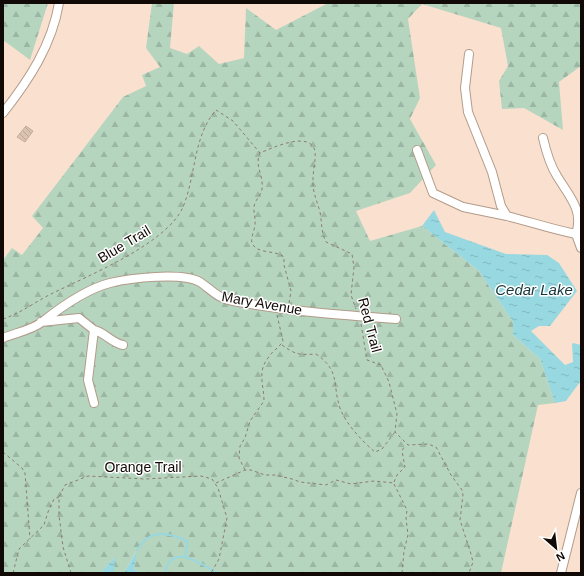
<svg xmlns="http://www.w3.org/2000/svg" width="584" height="576" viewBox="0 0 584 576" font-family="Helvetica,sans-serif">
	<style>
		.forest { fill: url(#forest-firs) }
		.water { fill: url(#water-ripples) }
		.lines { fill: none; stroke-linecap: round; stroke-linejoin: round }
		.stream { stroke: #98d8e0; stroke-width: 2 }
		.building { fill: url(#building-back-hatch); stroke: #c4ac9b }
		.minor-casing { stroke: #b29b8a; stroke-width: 10 }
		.path { stroke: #8c7b70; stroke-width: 1; stroke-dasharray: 3 3; stroke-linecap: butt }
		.minor { stroke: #fff; stroke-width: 8 }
		.labels { text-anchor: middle; stroke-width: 3; stroke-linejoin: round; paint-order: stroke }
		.street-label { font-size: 14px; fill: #110905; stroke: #fff }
		.water-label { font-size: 15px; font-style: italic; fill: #15363a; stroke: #fff }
	</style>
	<defs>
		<pattern id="forest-firs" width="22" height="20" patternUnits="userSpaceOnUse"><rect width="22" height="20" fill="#b6d5bf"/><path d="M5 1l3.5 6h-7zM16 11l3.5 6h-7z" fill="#9bb6a3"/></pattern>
		<pattern id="water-ripples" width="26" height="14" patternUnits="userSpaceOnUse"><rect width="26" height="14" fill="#98d8e0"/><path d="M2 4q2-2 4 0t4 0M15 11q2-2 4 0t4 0" fill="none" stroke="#82b8bf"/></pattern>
		<pattern id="building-back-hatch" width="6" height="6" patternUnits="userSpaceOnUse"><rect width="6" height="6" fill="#dbc3b1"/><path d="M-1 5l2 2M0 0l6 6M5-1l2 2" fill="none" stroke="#bba697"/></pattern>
	</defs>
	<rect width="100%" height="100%" fill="#fae1cf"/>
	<path class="forest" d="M 3,3 L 48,3 L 30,60 L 3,40 Z
		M 152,3 L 174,3 L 170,48 L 187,54 L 199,46 L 219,64 L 244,58 L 246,8 L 276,30 L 328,3 L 581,3 L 581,66 L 559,82 L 563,130 L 524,108 L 502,109 L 499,81 L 508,66 L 501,28 L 422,4 L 408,19 L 420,98 L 410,119 L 436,165 L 410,193 L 356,211 L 370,241 L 422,226 L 479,271 L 513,322 L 513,335 L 540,359 L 555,403 L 538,405 L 501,573 L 140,573 L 134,569 L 136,551 L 124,573 L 114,573 L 114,558 L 100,573 L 3,573 L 3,260 L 12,248 L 22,255 L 43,228 L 32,216 L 123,97 L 146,86 L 142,75 L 160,67 L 146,48 Z"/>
	<path class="water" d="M 434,210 L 445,232 L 506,254 L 547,255 L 559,263 L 577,291 L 550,326 L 539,326 L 531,331 L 565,365 L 573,362 L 572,344 L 573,343 L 581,345 L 580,382 L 566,401 L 555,403 L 540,359 L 513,335 L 513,322 L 479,271 L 422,226 Z
		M 137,550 L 134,569 L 140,573 L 124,573 Z
		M 115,557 L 114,573 L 100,573 Z"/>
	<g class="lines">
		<path class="stream" d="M 137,550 C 140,546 143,540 148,538 C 159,530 178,536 188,542 L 185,557
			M 165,573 C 171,542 200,563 217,573"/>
	</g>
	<path class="building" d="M 26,126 L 33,131 L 25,142 L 17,137 Z"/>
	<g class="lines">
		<defs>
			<path id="minor" d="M 469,54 L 465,88 L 468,112 L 492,172 L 501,206 L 507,216 C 531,222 551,229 576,234
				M 3,113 C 29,80 52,45 59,3
				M 543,138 C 546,151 550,165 557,176 C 569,196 584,210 576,234 L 581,248
				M 417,150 L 433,193 L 463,207 L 507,216
				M 41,322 L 79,318 L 94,330 L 88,380 L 94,403
				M 94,330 C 104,332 112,343 123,345
				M 3,338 C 15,333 32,330 42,322 C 61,307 86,289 110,283 C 130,278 182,272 200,282 C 213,291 217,298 233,301 C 287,311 341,315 396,319
				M 561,573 L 581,493"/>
		</defs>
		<use href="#minor" class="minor-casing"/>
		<path class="path" d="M 289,303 L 291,291 L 284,265 L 284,257 C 276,250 259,254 253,245 C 249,239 255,231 255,224 C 256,217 252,210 255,203 C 257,198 261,195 262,189 C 264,176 254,165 260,153 C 272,148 310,130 315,151 C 316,160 313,170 313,179 C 312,191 317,201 320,212 C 322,223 321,232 326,242 L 352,254 L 354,267 L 351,295 L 356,309
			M 3,319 C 21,313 35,302 51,294 C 87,276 167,244 183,207 C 196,176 193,136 216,110 L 233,121 L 260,153
			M 361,324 L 367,360 L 381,365 L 389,382 L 397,414 L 395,432 L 408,445 L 428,444 L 436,447 L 451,475 L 462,490 L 463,495 L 460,520 L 471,554 L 473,562 L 469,573
			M 282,345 C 296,355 299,355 316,354 C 341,371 332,385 340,408 C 345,423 363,442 375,452 L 382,449 L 395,432
			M 3,452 L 22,468 L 25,473 L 30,539
			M 245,470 L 239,458 L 240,446 L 245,438 L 250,421 L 264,401 C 264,385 257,372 268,358 C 272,351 279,348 283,341 L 277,315
			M 394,482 L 397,475 L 405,467 L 402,451 L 405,445
			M 216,483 L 245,470 L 251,470 L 265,475 L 275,475 L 292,479 L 300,482 L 326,485 L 336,480 L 351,484 L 374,481 L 394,483
			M 394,484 L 407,510 L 406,518 L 408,535 L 404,551 L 402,573
			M 13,573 L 19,549 L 44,525 L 48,512 L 54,499 L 59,497
			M 71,573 L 63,547 L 59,515 L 59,497 L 65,485 L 88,476 L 145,479 L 201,476 L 212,479 L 218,488 L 227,518 L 219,559 L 211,573"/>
		<use href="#minor" class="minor"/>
	</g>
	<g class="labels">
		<g class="street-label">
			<text transform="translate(124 244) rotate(-31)" y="5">Blue Trail</text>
			<text transform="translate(262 303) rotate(10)" y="5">Mary Avenue</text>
			<text transform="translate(370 325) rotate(75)" y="5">Red Trail</text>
			<text x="143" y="472">Orange Trail</text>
		</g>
		<g class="water-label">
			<text x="534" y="295">Cedar Lake</text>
		</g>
	</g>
	<rect width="584" height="576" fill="none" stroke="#110905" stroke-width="8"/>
	<g transform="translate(556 548) rotate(152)" stroke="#ffffff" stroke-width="3" paint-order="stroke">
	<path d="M0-3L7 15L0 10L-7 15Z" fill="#110905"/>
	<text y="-6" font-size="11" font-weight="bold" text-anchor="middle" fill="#110905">N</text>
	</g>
</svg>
